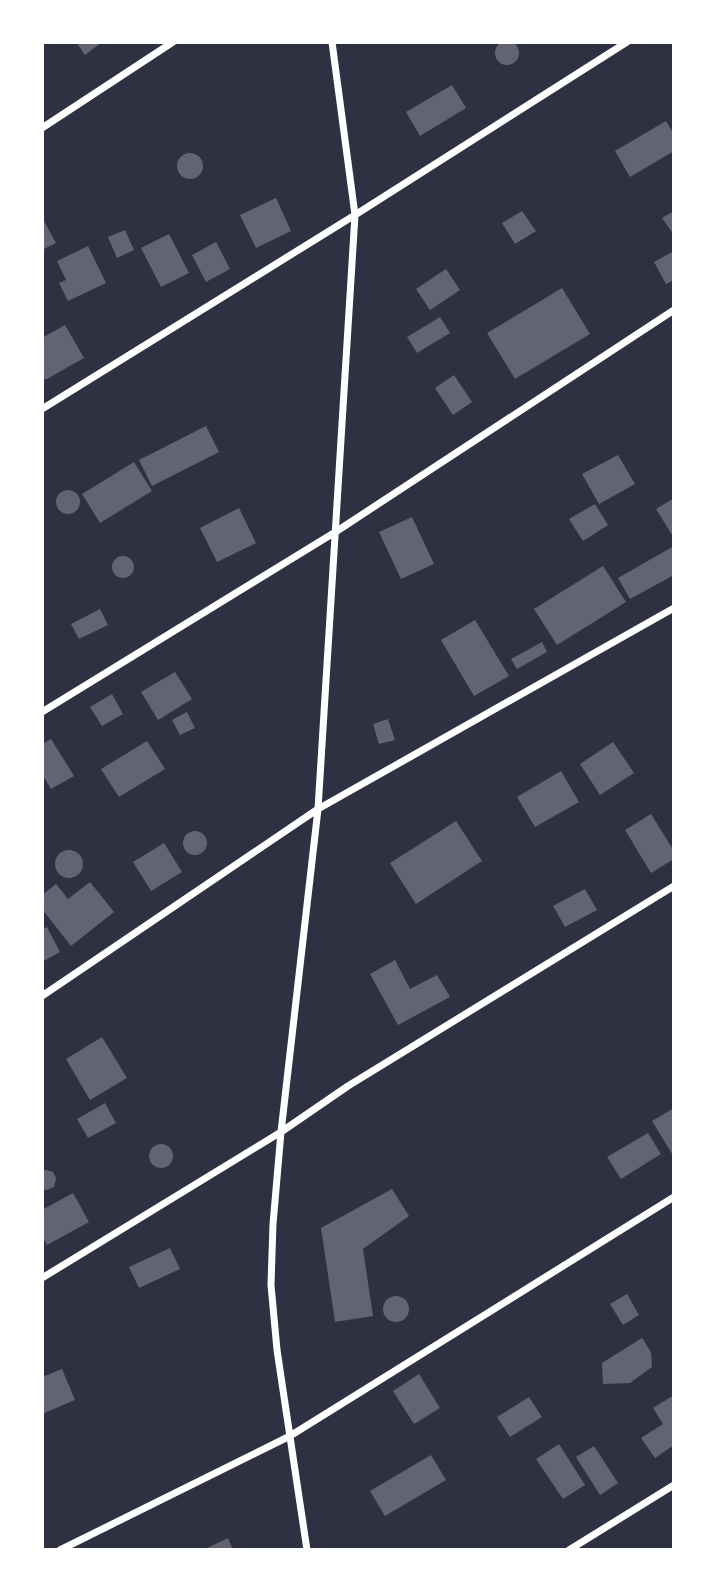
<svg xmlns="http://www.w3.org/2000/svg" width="716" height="1592" viewBox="0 0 716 1592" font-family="'Golos Text',sans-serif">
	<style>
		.building { fill: #626471 }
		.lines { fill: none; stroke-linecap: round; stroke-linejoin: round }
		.minor { stroke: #fff; stroke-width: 7 }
	</style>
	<rect width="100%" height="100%" fill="#2d3142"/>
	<path class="building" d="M495 53a12 12 0 1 1 24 0a12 12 0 1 1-24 0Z
		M 76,42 L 102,42 L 85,55 Z
		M 452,85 L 466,108 L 420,136 L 406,112 Z
		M 666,121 L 674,134 L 674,151 L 630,177 L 615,151 Z
		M177 166a13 13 0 1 1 26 0a13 13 0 1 1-26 0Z
		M 276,198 L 291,231 L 256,248 L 240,215 Z
		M 522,211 L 536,231 L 515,244 L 502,223 Z
		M 674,211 L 674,235 L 662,218 Z
		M 44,221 L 56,243 L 42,250 L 42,222 Z
		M 125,230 L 134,250 L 117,258 L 108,237 Z
		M 169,234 L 189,273 L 161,287 L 141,248 Z
		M 216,242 L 230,269 L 206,282 L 192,255 Z
		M 88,246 L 106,283 L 68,301 L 59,283 L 66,280 L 57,261 Z
		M 674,251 L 674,280 L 666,284 L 654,262 Z
		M 446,269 L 460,290 L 430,310 L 416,289 Z
		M 562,288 L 590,334 L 515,379 L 487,333 Z
		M 440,317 L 450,333 L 417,353 L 407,337 Z
		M 65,325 L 84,358 L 45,380 L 42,374 L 42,338 Z
		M 454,375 L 472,402 L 453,415 L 435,388 Z
		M 206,426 L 219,452 L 152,486 L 139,460 Z
		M 618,455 L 635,484 L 599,504 L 582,474 Z
		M 134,462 L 152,491 L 100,523 L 82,494 Z
		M56 502a12 12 0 1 1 24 0a12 12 0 1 1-24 0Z
		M 674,498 L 674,538 L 656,509 Z
		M 595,504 L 608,525 L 583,541 L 569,519 Z
		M 239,508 L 256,543 L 217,562 L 200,528 Z
		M 412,517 L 434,564 L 401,579 L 379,532 Z
		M 674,546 L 674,575 L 630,599 L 618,578 Z
		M112 567a11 11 0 1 1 22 0a11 11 0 1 1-22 0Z
		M 603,566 L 626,602 L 557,645 L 534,609 Z
		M 100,609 L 108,625 L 79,639 L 71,624 Z
		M 475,620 L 509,676 L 474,696 L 441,640 Z
		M 542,642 L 547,652 L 517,669 L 511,659 Z
		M 175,672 L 192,699 L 158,720 L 141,692 Z
		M 112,694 L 123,714 L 102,726 L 90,707 Z
		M 187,712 L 195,728 L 180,735 L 172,720 Z
		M 388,719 L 395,740 L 379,744 L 373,724 Z
		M 51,739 L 74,776 L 51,789 L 42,774 L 42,744 Z
		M 147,741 L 165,769 L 119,797 L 101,769 Z
		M 613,742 L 634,773 L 600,795 L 580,764 Z
		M 561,771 L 579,802 L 535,827 L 517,797 Z
		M 651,814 L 674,851 L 674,859 L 651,873 L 625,830 Z
		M 456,821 L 482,861 L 416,904 L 390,863 Z
		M183 843a12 12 0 1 1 24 0a12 12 0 1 1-24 0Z
		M 164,843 L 182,872 L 151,891 L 133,862 Z
		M55 864a14 14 0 1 1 28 0a14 14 0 1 1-28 0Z
		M 90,882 L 114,912 L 71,946 L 42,909 L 42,895 L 56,884 L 68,899 Z
		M 585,889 L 597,910 L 565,927 L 553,906 Z
		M 47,927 L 60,952 L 42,962 L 42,930 Z
		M 395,960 L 410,989 L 437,975 L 450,997 L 398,1025 L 370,974 Z
		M 102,1037 L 127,1078 L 90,1100 L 66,1059 Z
		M 105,1103 L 116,1123 L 88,1138 L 77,1119 Z
		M 674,1108 L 674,1157 L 652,1121 Z
		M 648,1133 L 661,1154 L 621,1179 L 607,1157 Z
		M149 1156a12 12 0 1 1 24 0a12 12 0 1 1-24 0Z
		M 46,1170 L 53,1172 L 56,1178 L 54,1187 L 47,1190 L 42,1189 L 42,1171 Z
		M 392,1189 L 409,1216 L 363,1249 L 373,1316 L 335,1322 L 321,1228 Z
		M 73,1193 L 89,1222 L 47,1245 L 42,1236 L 42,1210 Z
		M 170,1248 L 180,1269 L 139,1288 L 129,1267 Z
		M 627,1294 L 639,1315 L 623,1325 L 610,1304 Z
		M383 1309a13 13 0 1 1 26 0a13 13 0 1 1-26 0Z
		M 642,1338 L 651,1352 L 652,1367 L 630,1383 L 603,1384 L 602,1363 Z
		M 62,1369 L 75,1400 L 42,1414 L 42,1377 Z
		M 419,1374 L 440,1408 L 414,1424 L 393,1391 Z
		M 674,1395 L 674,1445 L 655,1458 L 641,1438 L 663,1424 L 653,1408 Z
		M 529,1397 L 542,1417 L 510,1437 L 497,1417 Z
		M 559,1444 L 585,1485 L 563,1499 L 536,1459 Z
		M 594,1446 L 618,1483 L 600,1495 L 576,1457 Z
		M 431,1455 L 446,1480 L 385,1516 L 370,1491 Z
		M 228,1538 L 233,1550 L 203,1550 Z"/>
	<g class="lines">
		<path class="minor" d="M 42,128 L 173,42
			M 42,409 L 355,215 L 627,42
			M 42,712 L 337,531 L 674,310
			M 42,996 L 318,809 L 674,608
			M 42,1278 L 281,1132 L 348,1086 L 674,886
			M 60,1550 L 290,1436 L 674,1197
			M 307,1550 L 277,1350 L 271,1285 L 273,1224 L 281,1132 L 318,809 L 355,215 L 332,42
			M 569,1550 L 674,1485"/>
	</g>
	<rect width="716" height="1592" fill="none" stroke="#ffffff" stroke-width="88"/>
</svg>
